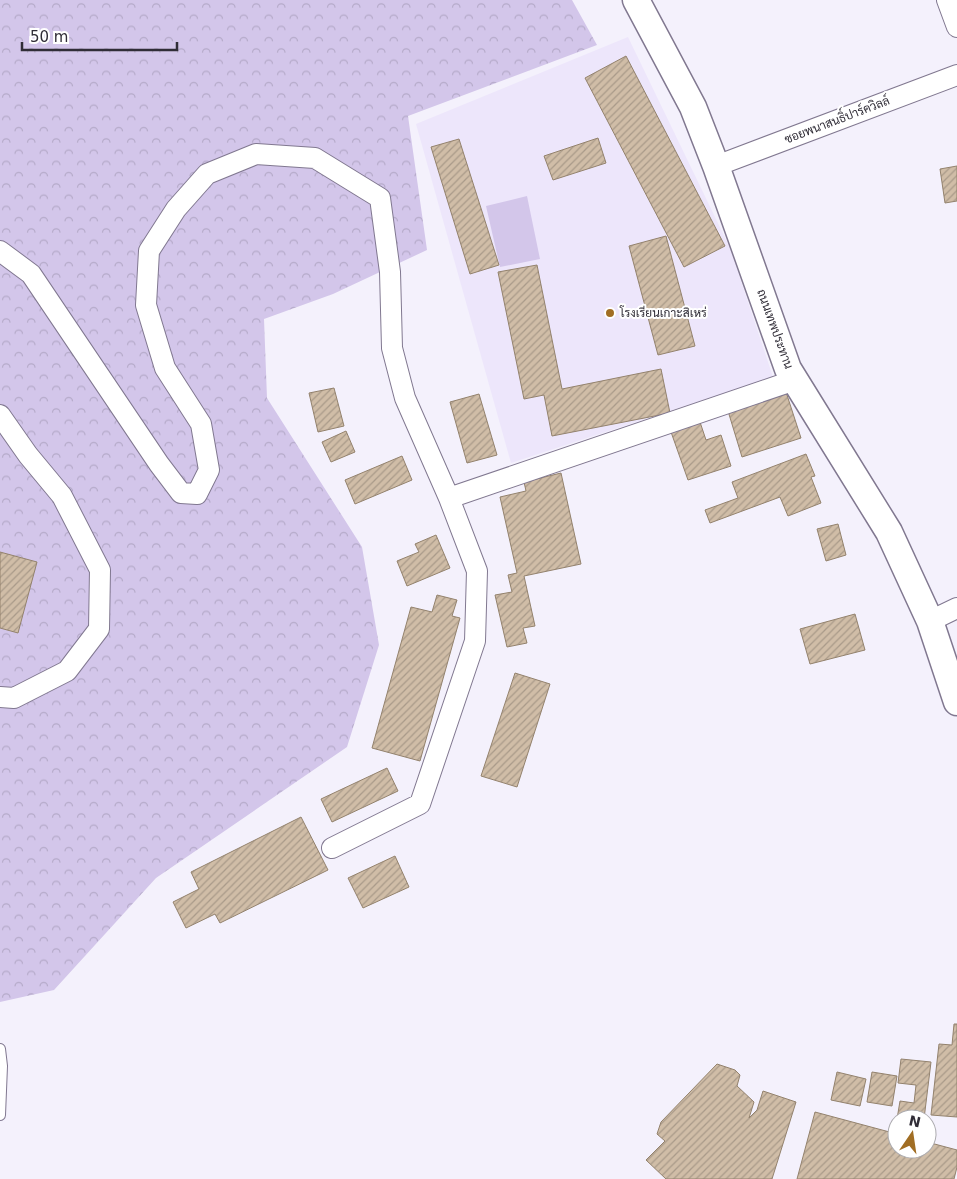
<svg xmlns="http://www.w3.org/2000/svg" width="957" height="1179" viewBox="0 0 957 1179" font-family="'DejaVu Sans',Sarabun,sans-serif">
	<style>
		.built { fill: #ede6fb }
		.forest { fill: url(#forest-crowns) }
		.pitch { fill: #d3c6ea }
		.building { fill: url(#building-hatch); stroke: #93826d }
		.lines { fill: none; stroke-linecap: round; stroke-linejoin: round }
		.service-casing { stroke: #817890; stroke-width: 12 }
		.minor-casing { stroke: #817890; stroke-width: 22 }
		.tertiary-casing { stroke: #817890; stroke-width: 29 }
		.service { stroke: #fff; stroke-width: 10 }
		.minor { stroke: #fff; stroke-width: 20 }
		.tertiary { stroke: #fff; stroke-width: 26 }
		.poi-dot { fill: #a16e24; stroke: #fff; stroke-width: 2 }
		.labels { text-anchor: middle; stroke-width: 4; stroke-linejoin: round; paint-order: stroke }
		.street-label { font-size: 12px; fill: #302d37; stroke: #fff }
		.poi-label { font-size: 12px; fill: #302d37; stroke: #fff; text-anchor: start }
	</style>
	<defs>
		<pattern id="forest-crowns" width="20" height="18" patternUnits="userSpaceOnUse" patternTransform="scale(1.25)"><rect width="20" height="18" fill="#d3c6ea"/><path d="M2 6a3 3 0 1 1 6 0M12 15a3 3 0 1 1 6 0" fill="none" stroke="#b5aac9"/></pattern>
		<pattern id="building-hatch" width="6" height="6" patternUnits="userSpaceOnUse" patternTransform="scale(1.25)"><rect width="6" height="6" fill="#d0bda7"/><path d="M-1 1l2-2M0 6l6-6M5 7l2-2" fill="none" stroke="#a99a89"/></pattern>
	</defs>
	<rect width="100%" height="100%" fill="#f4f1fc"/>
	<path class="built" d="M 628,37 L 730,248 L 773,377 L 511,463 L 416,124 Z"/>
	<path class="forest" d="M 0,0 L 572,0 L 597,45 L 408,116 L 427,250 L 333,294 L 264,319 L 267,398 L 362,547 L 379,645 L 347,747 L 156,878 L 54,990 L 0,1002 Z"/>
	<path class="pitch" d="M 527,196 L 540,259 L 500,267 L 486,206 Z"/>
	<path class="building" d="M 626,56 L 725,246 L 684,267 L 585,78 Z
		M 598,138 L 606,163 L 553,180 L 544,156 Z
		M 459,139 L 499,265 L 470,274 L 431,147 Z
		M 957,166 L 957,201 L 945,203 L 940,169 Z
		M 666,236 L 695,346 L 658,355 L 629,246 Z
		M 537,265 L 562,389 L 661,369 L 670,413 L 552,436 L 544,395 L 524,399 L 498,272 Z
		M 334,388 L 344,426 L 318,432 L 309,393 Z
		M 786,392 L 801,438 L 742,457 L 728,411 Z
		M 479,394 L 497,455 L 467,463 L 450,402 Z
		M 700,422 L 706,440 L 721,435 L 731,466 L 688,480 L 671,432 Z
		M 346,431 L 355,452 L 331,462 L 322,442 Z
		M 806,454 L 815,476 L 811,477 L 821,503 L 788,516 L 780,497 L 710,523 L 705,510 L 738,498 L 732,482 Z
		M 402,456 L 412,480 L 355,504 L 345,480 Z
		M 561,473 L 581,564 L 524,576 L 535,626 L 523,628 L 527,643 L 507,647 L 495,595 L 512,592 L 508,575 L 517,573 L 500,497 L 526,491 L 524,482 Z
		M 838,524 L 846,555 L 826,561 L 817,529 Z
		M 436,535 L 450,568 L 407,586 L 397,561 L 419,552 L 415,544 Z
		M 0,552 L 37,562 L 18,633 L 0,628 Z
		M 437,595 L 457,600 L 452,616 L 460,618 L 420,761 L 372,748 L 411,607 L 432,612 Z
		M 855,614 L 865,650 L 810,664 L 800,629 Z
		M 515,673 L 550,684 L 517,787 L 481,776 Z
		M 387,768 L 398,791 L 332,822 L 321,799 Z
		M 301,817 L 328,870 L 220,923 L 215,914 L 186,928 L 173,902 L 199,889 L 191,872 Z
		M 395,856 L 409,887 L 363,908 L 348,878 Z
		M 954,1024 L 957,1024 L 957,1117 L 931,1115 L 939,1044 L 952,1045 Z
		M 901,1059 L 931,1062 L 924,1119 L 897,1119 L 900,1101 L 914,1103 L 916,1085 L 898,1083 Z
		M 717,1064 L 735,1070 L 740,1075 L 737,1086 L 754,1102 L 749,1118 L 757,1110 L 763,1091 L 796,1102 L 772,1179 L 666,1179 L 646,1160 L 665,1141 L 657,1134 L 661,1122 Z
		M 837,1072 L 866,1079 L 860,1106 L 831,1100 Z
		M 872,1072 L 897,1076 L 892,1106 L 867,1102 Z
		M 815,1112 L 897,1134 L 897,1149 L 927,1149 L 927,1142 L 957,1150 L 957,1167 L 954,1179 L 797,1179 Z"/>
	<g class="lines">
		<defs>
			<path id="service" d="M 0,1049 L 2,1066 L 0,1115"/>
			<path id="minor" d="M 947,0 L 957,27
				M 716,166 L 957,75
				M 0,251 L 31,274 L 159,464 L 181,493 L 197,494 L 209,470 L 201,424 L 165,368 L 146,305 L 149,251 L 176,209 L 207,174 L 256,154 L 315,158 L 380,198 L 390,272 L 392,348 L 405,398 L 449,498 L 477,571 L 475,641 L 420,804 L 332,848
				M 0,415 L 28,455 L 62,496 L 100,570 L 99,629 L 67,671 L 14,698 L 0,697
				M 449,498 L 795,380
				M 930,621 L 957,608"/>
			<path id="tertiary" d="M 636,0 L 693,107 L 716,166 L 788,369 L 889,532 L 930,621 L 957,702"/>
		</defs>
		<use href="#service" class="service-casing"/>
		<use href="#minor" class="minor-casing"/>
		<use href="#tertiary" class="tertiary-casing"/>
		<use href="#service" class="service"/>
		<use href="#minor" class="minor"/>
		<use href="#tertiary" class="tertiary"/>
	</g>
	<circle class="poi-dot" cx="610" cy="313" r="5"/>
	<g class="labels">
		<g class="street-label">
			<text transform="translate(837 120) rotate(-21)" y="4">ซอยพนาสนธิ์ปาร์ควิลล์</text>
			<text transform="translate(775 329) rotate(70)" y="4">ถนนเทพประทาน</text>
		</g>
		<g class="poi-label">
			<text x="620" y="317">โรงเรียนเกาะสิเหร่</text>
		</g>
	</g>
	<g transform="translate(912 1134) rotate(13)"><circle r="24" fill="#ffffff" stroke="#acabaf"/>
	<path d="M0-4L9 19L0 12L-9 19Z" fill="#a16e24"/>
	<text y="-8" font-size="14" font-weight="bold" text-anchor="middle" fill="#302d37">N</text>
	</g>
	<path d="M22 42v8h155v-8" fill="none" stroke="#302d37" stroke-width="2.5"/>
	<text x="30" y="42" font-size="15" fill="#302d37" stroke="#ffffff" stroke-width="4" paint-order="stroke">50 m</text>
</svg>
